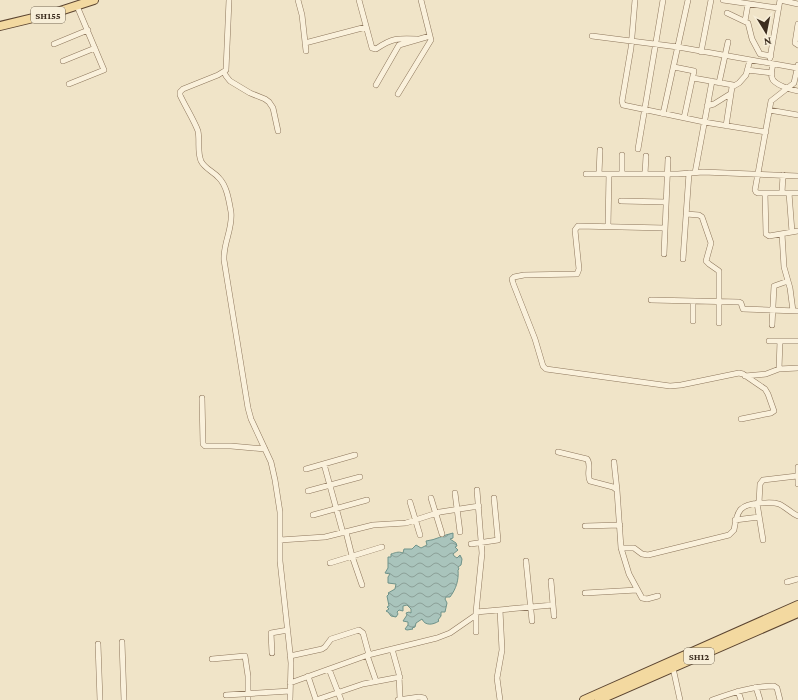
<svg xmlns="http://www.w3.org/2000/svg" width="798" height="700" viewBox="0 0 798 700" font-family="'Crimson Pro',serif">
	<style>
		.water { fill: url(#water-waves); stroke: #6f938a }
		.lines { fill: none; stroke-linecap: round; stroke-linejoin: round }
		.minor-casing { stroke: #8d765c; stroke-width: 6 }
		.primary-casing { stroke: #5b4430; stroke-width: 10 }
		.minor { stroke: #faf1dc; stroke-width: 5 }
		.primary { stroke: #f3d9a0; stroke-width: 8 }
		.labels { text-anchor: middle; stroke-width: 3; stroke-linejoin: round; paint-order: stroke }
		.shield { fill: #f7eed8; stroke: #756857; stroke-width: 1 }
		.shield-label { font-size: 10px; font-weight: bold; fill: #3d2e20 }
	</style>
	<defs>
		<pattern id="water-waves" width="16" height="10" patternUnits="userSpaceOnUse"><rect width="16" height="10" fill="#a9c4bc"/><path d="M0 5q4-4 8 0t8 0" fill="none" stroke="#8ba098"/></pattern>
	</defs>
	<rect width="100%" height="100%" fill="#f0e4c8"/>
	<path class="water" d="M 453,533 L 453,538 L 450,539 L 456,543 L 457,546 L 455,547 L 458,550 L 453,554 L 454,556 L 457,558 L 460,555 L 462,559 L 461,565 L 458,567 L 459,569 L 458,570 C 459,580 456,589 450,597 L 446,597 L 445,599 L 447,603 L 445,612 L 441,612 L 441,616 L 438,620 L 439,621 C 433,625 425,626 422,619 L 416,623 L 415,627 L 412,628 L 413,629 L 407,630 L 405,629 L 408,625 L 408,622 L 403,621 L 407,615 L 406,613 L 409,612 L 411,613 L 411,609 L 407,605 L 403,606 L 403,611 L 399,610 L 397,612 L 398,614 L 396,617 L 391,616 L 388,612 L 386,611 L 389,609 L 387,607 L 389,606 L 387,596 L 389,594 L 388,593 L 395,589 L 396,584 L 388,583 L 388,577 L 390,574 L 385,573 L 388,568 L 388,557 L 391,557 L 391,554 C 395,553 398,551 403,553 L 404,549 L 412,549 L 416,545 L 421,548 L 427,545 L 426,541 C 436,540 443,535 453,533 Z"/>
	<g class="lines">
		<defs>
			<path id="minor" d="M 229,0 L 226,70 L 218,75 L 183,89 L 180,92 L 180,95 C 185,106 194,120 198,131 C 200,141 197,151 201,161 C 205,169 213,171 219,178 C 227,186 229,201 231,212 C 233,229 223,243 224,260 L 248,408 L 251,419 L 271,462 L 275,480 L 280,512 L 280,561 L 289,643 L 291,663 L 290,700
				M 298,0 L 302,15 L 306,51
				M 359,0 L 372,48 L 376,49 C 392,38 398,38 417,39
				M 635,0 L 631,48 L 622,101 L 623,105 L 704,122 L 766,132
				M 723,0 L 778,8
				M 780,0 L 798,4
				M 727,13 L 748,23 L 752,39 L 760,54 L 771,56
				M 745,21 L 748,4
				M 798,24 L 795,43 L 798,45
				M 592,36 L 678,47 L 797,68
				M 305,43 L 366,27
				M 54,44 L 88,30
				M 701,52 L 711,0
				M 770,58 L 780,0
				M 63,61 L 95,48
				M 773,64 C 772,68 771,74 772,78 C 774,85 792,90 798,91
				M 798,65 L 794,83 L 771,101 L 755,190 L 756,192 L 758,193 L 798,193
				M 674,67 L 694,71 L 684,118
				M 747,70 L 772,73
				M 224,72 L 226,76 L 230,81 L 250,93 L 265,99 L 269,102 L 273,108 L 278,131
				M 693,78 L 733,85
				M 719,83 L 728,42
				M 69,84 L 104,70 L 77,6
				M 376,85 L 399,45 L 430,36
				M 398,94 L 431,40 L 421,0
				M 707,106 L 714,104 L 730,94
				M 769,110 L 798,115
				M 663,114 L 688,0
				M 726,126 L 732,87 L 739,83 L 746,75 L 750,60
				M 638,149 L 663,0
				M 622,155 L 622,174
				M 695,173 L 712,81
				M 586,174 L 678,174 L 703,172 L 798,176
				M 599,174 L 600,150
				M 645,174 L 646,156
				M 765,193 L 766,234 L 769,236 L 798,231
				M 782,193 L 783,175
				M 789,193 L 792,232
				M 621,201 L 666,202
				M 686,214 L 699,215 L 702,217 L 711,243 L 706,261 L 709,264 L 719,271 L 719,323
				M 608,226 L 609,174
				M 665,228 L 578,226 L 575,230 L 579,269 L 577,274 L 524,275 L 514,277 L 512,279 L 513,283 L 535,339 L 543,366 L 546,369 L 670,386 L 681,385 L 739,373 L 743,374 L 765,389 L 768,394 L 774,411 L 771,413 L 741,419
				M 782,234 L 784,267 L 790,288 L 793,311
				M 664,254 L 668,159
				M 683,259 L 689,173
				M 651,300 L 739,302 L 741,303 L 743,309 L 798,311
				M 693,301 L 693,321
				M 772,325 L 774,286 L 788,281
				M 769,341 L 798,341
				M 779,369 L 780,341
				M 745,376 L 766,374 L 779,369 L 798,368
				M 202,398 L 203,444 L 205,446 L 231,446 L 265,449
				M 558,452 L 587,459 C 592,465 586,474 590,481 L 613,487 L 617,490 L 621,548 L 629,574 L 642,598 L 647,599 L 658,596
				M 614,462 L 617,490
				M 324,464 L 343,533
				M 798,467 L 798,484
				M 306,469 L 355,455
				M 308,491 L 360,477
				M 455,493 L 460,532
				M 431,498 L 442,534
				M 410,502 L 420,535
				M 757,503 L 763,540
				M 759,503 L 760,484 L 763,480 L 797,476
				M 313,515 L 367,500
				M 735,520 L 759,517
				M 585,526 L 620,525
				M 346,532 L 352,556 L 362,585
				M 280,540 L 325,537 L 373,525 L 406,523 L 440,512 L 479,506
				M 471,544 L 498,540 L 494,498
				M 621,548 L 634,548 L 642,554 L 648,555 L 729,535 L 734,530 C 737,510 740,504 761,503 C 767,503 773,502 779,504 C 786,507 791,513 798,516
				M 526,561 L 532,621
				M 330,563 L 382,547
				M 551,581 L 554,616
				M 787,582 L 798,579
				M 585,593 L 637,590
				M 500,610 L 502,650 L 497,678 L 500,700
				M 476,612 L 553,605
				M 476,632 L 476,612 L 482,553 L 477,490
				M 122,642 L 124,700
				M 98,644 L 100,700
				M 392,649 L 399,674 L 400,699
				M 272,653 L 271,633 L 288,630
				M 367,655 L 376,681
				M 290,656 L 322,649 L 325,647 L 331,639 L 359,630 L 363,633 L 369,655
				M 212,659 L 245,656 L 248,676 L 248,700
				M 673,668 L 680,700
				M 329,669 L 341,700
				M 308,676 L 316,700
				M 290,683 L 368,655 L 437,638 L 450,633 L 476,615
				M 756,687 L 760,700
				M 738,691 L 741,700
				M 226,695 L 290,691
				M 316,700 L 363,684 L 400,677
				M 398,700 L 419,697 L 424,698 L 425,700
				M 712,700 C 732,693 752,686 774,686 L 777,688 L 780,700"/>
			<path id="primary" d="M 0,26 L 54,13 L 94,0
				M 584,700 L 798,605
				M 599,700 L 798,613"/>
		</defs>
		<use href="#minor" class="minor-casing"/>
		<use href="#primary" class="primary-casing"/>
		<use href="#minor" class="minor"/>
		<use href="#primary" class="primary"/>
	</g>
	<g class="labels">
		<g class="shield">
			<rect x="31" y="7" width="34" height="16" rx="3"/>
			<rect x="684" y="648" width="30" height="16" rx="3"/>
		</g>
		<g class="shield-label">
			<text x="48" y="19">SH155</text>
			<text x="699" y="660">SH12</text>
		</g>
	</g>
	<g transform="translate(766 32) rotate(170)" stroke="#f7eed8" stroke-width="3" paint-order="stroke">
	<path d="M0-3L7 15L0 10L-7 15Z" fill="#3d2e20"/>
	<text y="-6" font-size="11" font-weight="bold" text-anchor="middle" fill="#3d2e20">N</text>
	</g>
</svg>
